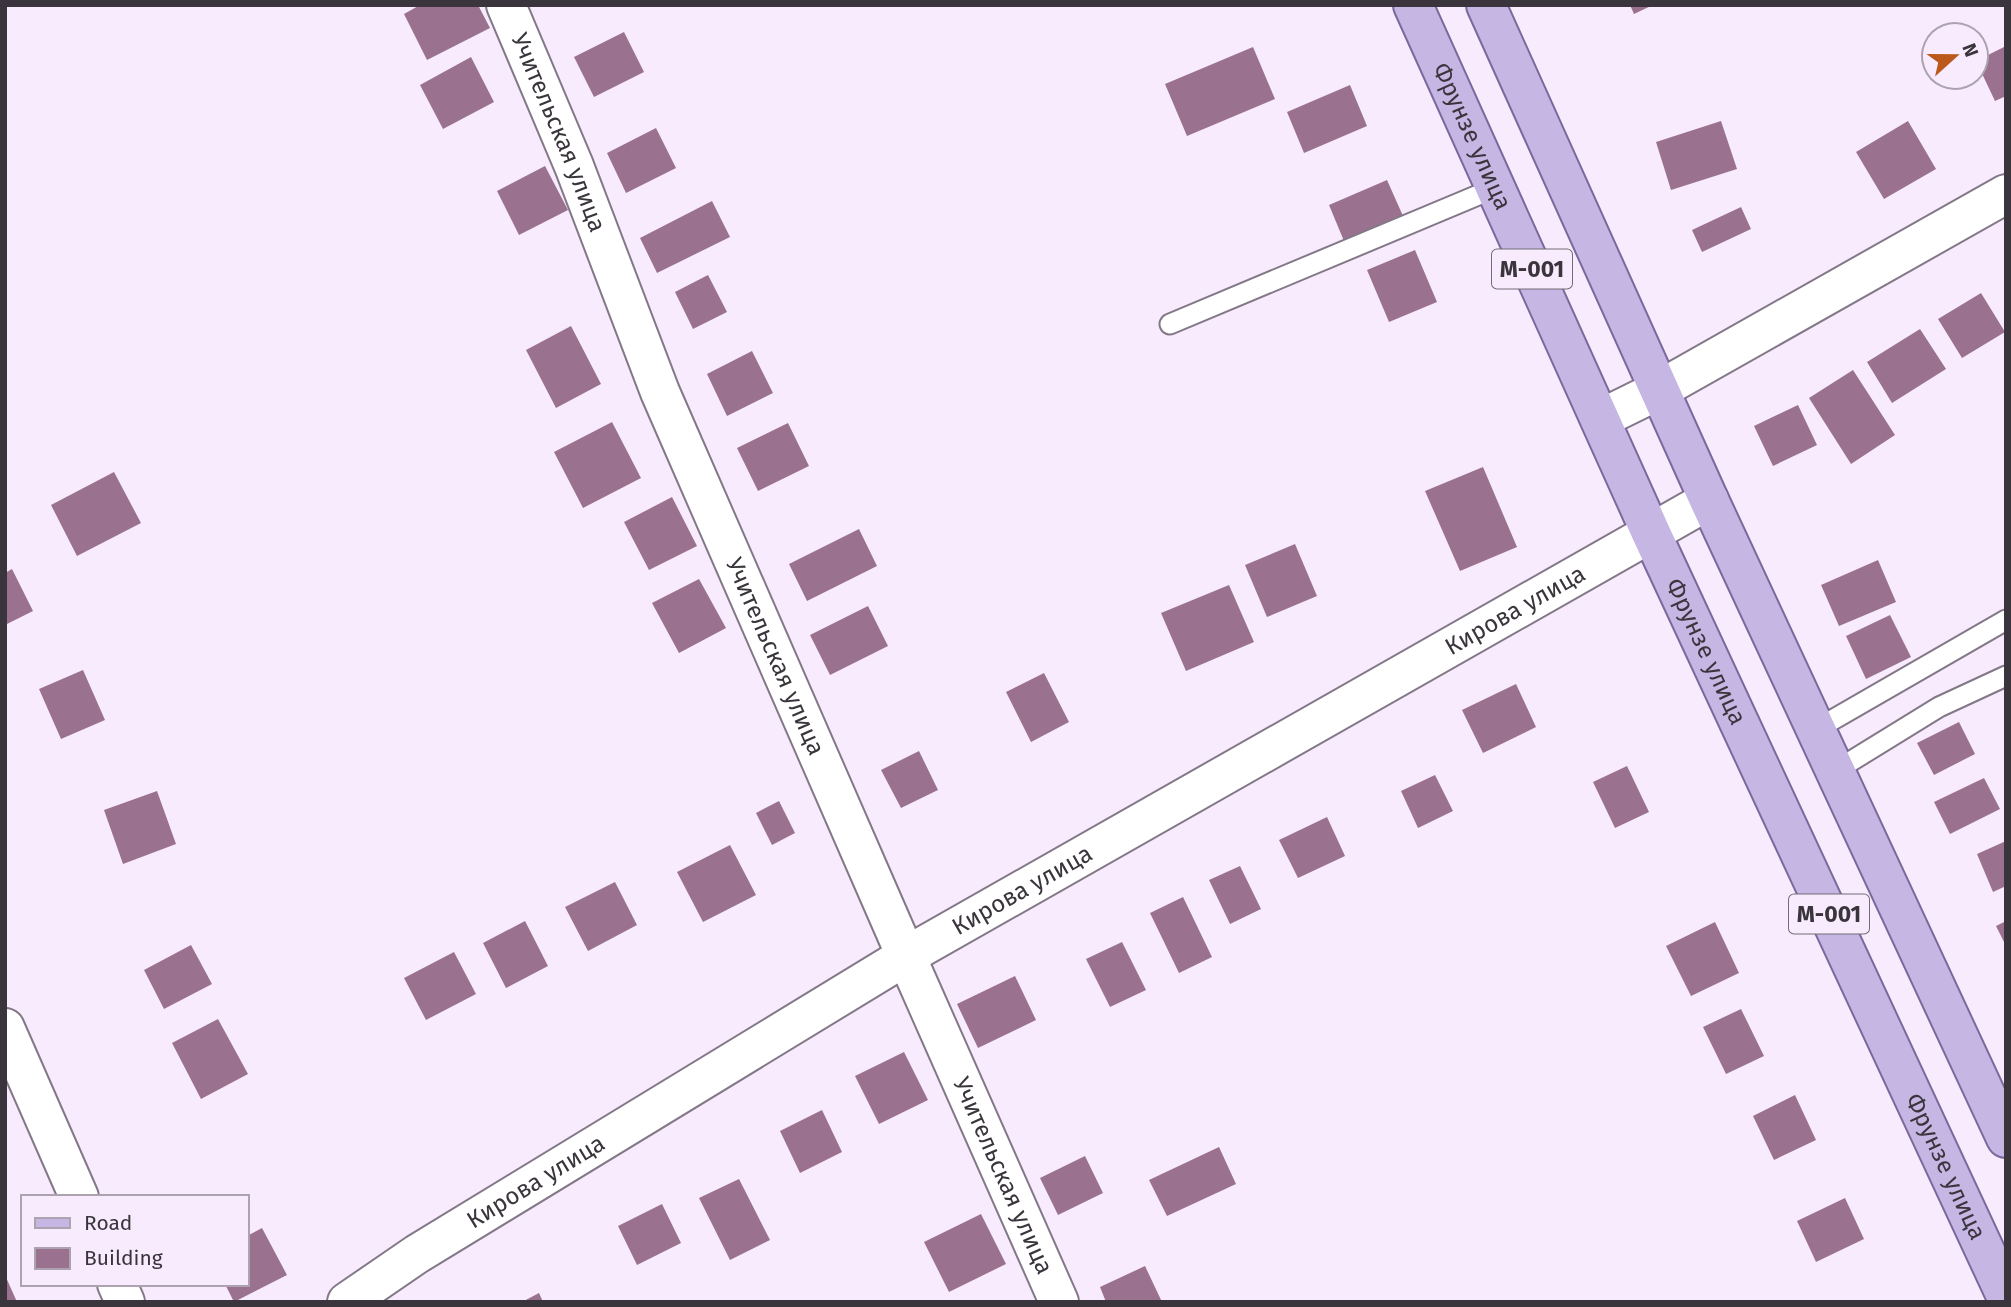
<svg xmlns="http://www.w3.org/2000/svg" width="2011" height="1307" viewBox="0 0 2011 1307" font-family="'Fira Sans',sans-serif">
	<style>
		.building { fill: #9a7290 }
		.lines { fill: none; stroke-linecap: round; stroke-linejoin: round }
		.service-casing { stroke: #837887; stroke-width: 23 }
		.minor-casing { stroke: #837887; stroke-width: 42 }
		.tertiary-casing { stroke: #837887; stroke-width: 42 }
		.primary-casing { stroke: #7c699c; stroke-width: 42 }
		.service { stroke: #fff; stroke-width: 19 }
		.minor { stroke: #fff; stroke-width: 38 }
		.tertiary { stroke: #fff; stroke-width: 38 }
		.primary { stroke: #c5b6e3; stroke-width: 38 }
		.labels { text-anchor: middle; stroke-width: 7; stroke-linejoin: round; paint-order: stroke }
		.shield { fill: #f8ebfd; stroke: #736c76; stroke-width: 2 }
		.shield-label { font-size: 23px; font-weight: bold; fill: #3a353c }
		.street-label { font-size: 24px; fill: #3a353c; stroke: #f8ebfd }
	</style>
	<rect width="100%" height="100%" fill="#f8ebfd"/>
	<path class="building" d="M 420,5 L 478,5 L 490,28 L 427,60 L 404,14 Z
		M 1630,5 L 1653,5 L 1634,14 Z
		M 624,32 L 644,72 L 594,97 L 574,57 Z
		M 2006,46 L 2006,96 L 1995,101 L 1976,61 Z
		M 1253,47 L 1275,99 L 1187,136 L 1165,84 Z
		M 471,57 L 494,102 L 443,129 L 420,85 Z
		M 1350,85 L 1367,126 L 1304,153 L 1287,112 Z
		M 1721,121 L 1737,169 L 1671,190 L 1656,142 Z
		M 1908,121 L 1936,169 L 1884,199 L 1856,152 Z
		M 656,128 L 676,168 L 626,193 L 607,153 Z
		M 545,166 L 568,210 L 519,235 L 497,191 Z
		M 1387,180 L 1403,216 L 1344,241 L 1329,205 Z
		M 712,201 L 730,237 L 657,273 L 640,238 Z
		M 1741,207 L 1751,229 L 1702,252 L 1692,230 Z
		M 1415,250 L 1437,302 L 1389,322 L 1367,270 Z
		M 708,275 L 727,312 L 693,329 L 675,292 Z
		M 1981,293 L 2005,332 L 1962,358 L 1938,319 Z
		M 571,326 L 601,384 L 556,408 L 526,350 Z
		M 1920,329 L 1946,369 L 1892,403 L 1867,362 Z
		M 752,351 L 773,393 L 727,416 L 707,374 Z
		M 1853,370 L 1895,435 L 1851,464 L 1809,398 Z
		M 1798,405 L 1817,445 L 1773,466 L 1754,426 Z
		M 612,422 L 641,478 L 583,508 L 554,452 Z
		M 788,423 L 809,466 L 758,491 L 737,448 Z
		M 1483,467 L 1517,547 L 1460,571 L 1425,491 Z
		M 114,472 L 141,523 L 77,556 L 51,505 Z
		M 672,497 L 697,546 L 649,570 L 624,522 Z
		M 859,529 L 877,566 L 807,601 L 789,564 Z
		M 1295,544 L 1317,596 L 1267,617 L 1245,565 Z
		M 1878,560 L 1896,602 L 1839,626 L 1821,585 Z
		M 12,569 L 33,611 L 5,625 L 5,573 Z
		M 699,579 L 726,628 L 679,653 L 652,603 Z
		M 1229,585 L 1254,642 L 1186,671 L 1161,613 Z
		M 868,606 L 888,646 L 830,675 L 810,635 Z
		M 1890,615 L 1911,657 L 1866,679 L 1846,636 Z
		M 83,670 L 105,720 L 61,739 L 39,689 Z
		M 1044,673 L 1069,722 L 1031,742 L 1006,692 Z
		M 1516,684 L 1536,727 L 1483,753 L 1462,710 Z
		M 1959,722 L 1975,754 L 1934,775 L 1917,743 Z
		M 919,751 L 938,790 L 901,808 L 881,770 Z
		M 1627,766 L 1649,812 L 1615,828 L 1593,782 Z
		M 1435,775 L 1453,811 L 1418,828 L 1401,791 Z
		M 1984,778 L 2000,809 L 1950,834 L 1934,802 Z
		M 157,791 L 176,844 L 123,864 L 104,810 Z
		M 779,801 L 795,833 L 772,845 L 756,813 Z
		M 1327,817 L 1345,856 L 1298,878 L 1279,840 Z
		M 2006,841 L 2006,886 L 1993,892 L 1977,854 Z
		M 730,845 L 756,895 L 703,922 L 677,872 Z
		M 1240,866 L 1261,909 L 1230,924 L 1209,880 Z
		M 615,882 L 637,925 L 588,951 L 565,907 Z
		M 1183,897 L 1212,957 L 1179,973 L 1150,913 Z
		M 525,921 L 548,966 L 506,988 L 483,943 Z
		M 2006,921 L 2006,946 L 1996,926 Z
		M 1715,922 L 1739,973 L 1691,996 L 1666,946 Z
		M 1122,942 L 1146,990 L 1110,1007 L 1086,959 Z
		M 191,945 L 212,984 L 164,1009 L 144,970 Z
		M 454,952 L 476,994 L 426,1020 L 404,978 Z
		M 1015,976 L 1036,1020 L 978,1048 L 957,1004 Z
		M 1741,1009 L 1764,1056 L 1726,1074 L 1703,1027 Z
		M 218,1019 L 248,1074 L 201,1099 L 172,1043 Z
		M 904,1052 L 928,1100 L 879,1124 L 855,1076 Z
		M 1795,1095 L 1816,1140 L 1774,1160 L 1753,1116 Z
		M 822,1110 L 842,1152 L 800,1173 L 780,1131 Z
		M 1219,1147 L 1236,1184 L 1167,1216 L 1149,1180 Z
		M 1085,1156 L 1103,1193 L 1058,1215 L 1040,1178 Z
		M 739,1179 L 770,1240 L 730,1260 L 699,1198 Z
		M 1845,1198 L 1864,1239 L 1816,1262 L 1797,1221 Z
		M 662,1204 L 681,1243 L 637,1265 L 618,1226 Z
		M 981,1214 L 1006,1264 L 949,1292 L 924,1242 Z
		M 262,1228 L 287,1275 L 234,1302 L 225,1284 L 247,1284 L 247,1236 Z
		M 1145,1266 L 1162,1302 L 1106,1302 L 1100,1287 Z
		M 5,1275 L 17,1302 L 5,1302 Z
		M 539,1293 L 543,1302 L 522,1302 Z"/>
	<g class="lines">
		<defs>
			<path id="service" d="M 1170,324 L 1495,188
				M 1815,730 L 2006,620
				M 1835,771 L 1939,707 L 2006,676"/>
			<g id="minor">
				<path id="s1" d="M 506,5 L 574,166 L 660,392 L 906,956 L 1059,1302"/>
				<path d="M 1600,419 L 1659,390 L 2006,194"/>
				<path d="M 5,1028 L 79,1197"/>
				<path d="M 117,1284 L 125,1302"/>
			</g>
			<g id="tertiary">
				<path id="s2" d="M 347,1302 L 417,1254 L 906,956 L 1709,500"/>
			</g>
			<g id="primary">
				<path id="s3" d="M 1413,5 L 1651,533 L 2006,1296"/>
				<path d="M 1486,5 L 1709,500 L 2006,1138"/>
			</g>
		</defs>
		<use href="#service" class="service-casing"/>
		<use href="#minor" class="minor-casing"/>
		<use href="#tertiary" class="tertiary-casing"/>
		<use href="#primary" class="primary-casing"/>
		<use href="#service" class="service"/>
		<use href="#minor" class="minor"/>
		<use href="#tertiary" class="tertiary"/>
		<use href="#primary" class="primary"/>
	</g>
	<g class="labels">
		<g class="shield">
			<rect x="1492" y="249.5" width="80" height="39" rx="5"/>
			<rect x="1789" y="894.5" width="80" height="39" rx="5"/>
		</g>
		<g class="shield-label">
			<text x="1532" y="277">M-001</text>
			<text x="1829" y="922">M-001</text>
		</g>
		<g class="street-label">
			<text dy="8" stroke="none"><textPath href="#s1" startOffset="138">Учительская улица</textPath></text>
			<text dy="8" stroke="none"><textPath href="#s3" startOffset="144">Фрунзе улица</textPath></text>
			<text dy="8" stroke="none"><textPath href="#s2" startOffset="1358">Кирова улица</textPath></text>
			<text dy="8" stroke="none"><textPath href="#s3" startOffset="710">Фрунзе улица</textPath></text>
			<text dy="8" stroke="none"><textPath href="#s1" startOffset="705">Учительская улица</textPath></text>
			<text dy="8" stroke="none"><textPath href="#s2" startOffset="791">Кирова улица</textPath></text>
			<text dy="8" stroke="none"><textPath href="#s3" startOffset="1278">Фрунзе улица</textPath></text>
			<text dy="8" stroke="none"><textPath href="#s1" startOffset="1272">Учительская улица</textPath></text>
			<text dy="8" stroke="none"><textPath href="#s2" startOffset="224">Кирова улица</textPath></text>
		</g>
	</g>
	<rect width="2011" height="1307" fill="none" stroke="#3a353c" stroke-width="14"/>
	<rect x="21" y="1195" width="228" height="91" fill="#f8ebfd" stroke="#aca2b0" stroke-width="2"/>
	<rect x="35" y="1218" width="35" height="10" fill="#c5b6e3" stroke="#aca2b0" stroke-width="2"/>
	<text x="84" y="1230" font-size="21" fill="#3a353c">Road</text>
	<rect x="35" y="1248" width="35" height="21" fill="#9a7290" stroke="#aca2b0" stroke-width="2"/>
	<text x="84" y="1265" font-size="21" fill="#3a353c">Building</text>
	<g transform="translate(1955 56) rotate(69)"><circle r="33" fill="#f8ebfd" stroke="#aca2b0" stroke-width="2"/>
	<path d="M0-5L12 26L0 18L-12 26Z" fill="#ba591a"/>
	<text y="-10" font-size="19" font-weight="bold" text-anchor="middle" fill="#3a353c">N</text>
	</g>
</svg>
